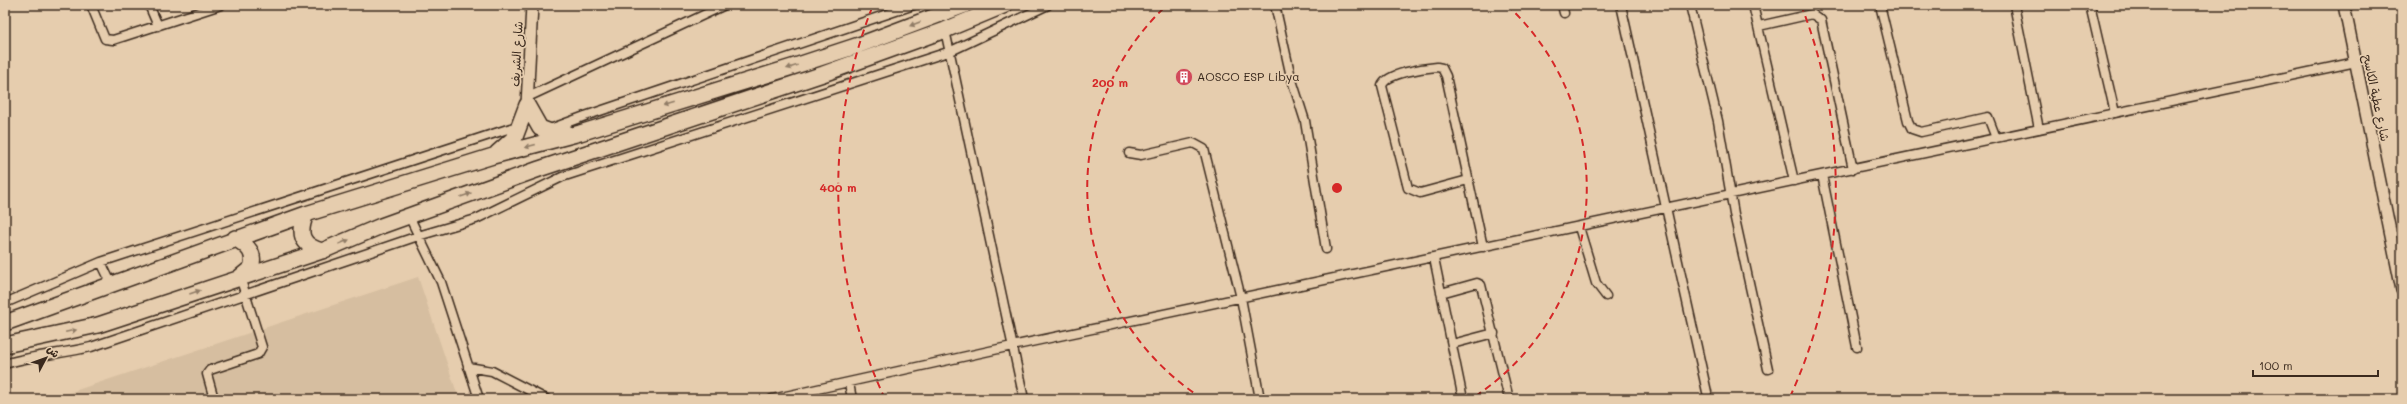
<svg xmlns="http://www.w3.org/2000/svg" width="2407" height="404" viewBox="0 0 2407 404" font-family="Mali,'Playpen Sans Arabic',sans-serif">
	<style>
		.built { fill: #d6bea0 }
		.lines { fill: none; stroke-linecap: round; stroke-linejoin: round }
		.street-casing { stroke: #3b2a1e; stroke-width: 11 }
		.secondary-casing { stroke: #3b2a1e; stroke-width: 14 }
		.highway-casing { stroke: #3b2a1e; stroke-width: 18 }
		.street { stroke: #e6cdae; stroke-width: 8 }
		.secondary { stroke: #e6cdae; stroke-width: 11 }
		.highway { stroke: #e6cdae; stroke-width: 15 }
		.oneway { fill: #907c66 }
		.ring { fill: none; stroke: #d62828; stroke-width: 2; stroke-dasharray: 7 5 }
		.labels { text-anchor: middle; stroke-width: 3.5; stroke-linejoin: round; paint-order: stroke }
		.street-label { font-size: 12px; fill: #3b2a1e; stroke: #e6cdae }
		.poi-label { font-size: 12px; fill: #3b2a1e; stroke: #e6cdae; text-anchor: start }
		.centre { fill: #d62828; stroke: #e6cdae; stroke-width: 2 }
		.ring-label { font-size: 12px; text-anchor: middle; font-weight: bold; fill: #d62828; stroke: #e6cdae; stroke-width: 3.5; stroke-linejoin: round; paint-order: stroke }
	</style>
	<rect width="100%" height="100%" fill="#e6cdae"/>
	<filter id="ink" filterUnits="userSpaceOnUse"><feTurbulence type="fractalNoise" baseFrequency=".025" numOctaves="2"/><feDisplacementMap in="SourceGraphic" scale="8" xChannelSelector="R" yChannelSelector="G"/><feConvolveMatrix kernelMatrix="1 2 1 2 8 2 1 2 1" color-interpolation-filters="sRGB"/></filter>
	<g filter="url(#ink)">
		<path class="built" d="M 418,277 L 459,399 L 50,399 Z"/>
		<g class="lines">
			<defs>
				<path id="street" d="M 91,5 L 105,39 L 113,40 L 221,5
					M 149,5 L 158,26
					M 1275,5 L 1291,77 L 1305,121 L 1326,249
					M 1562,5 L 1564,13
					M 1621,5 L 1707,392
					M 1690,5 L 1718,121 L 1734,214 L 1768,369
					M 1753,5 L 1794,181
					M 1880,5 L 1908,121 L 1912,129 L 1921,132 L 1988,117 L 1996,138
					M 2014,5 L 2039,129
					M 2090,5 L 2115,113
					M 1759,26 L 1812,14 L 1821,20 L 1853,169
					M 945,30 L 1024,399
					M 528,97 L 725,5
					M 550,129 L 585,116 L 914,5
					M 1129,153 L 1141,155 L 1193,143 L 1204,149 L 1241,298 L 1260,399
					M 1822,175 L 1857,347
					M 1468,180 L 1420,193 L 1408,188 L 1382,86 C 1386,73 1424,68 1437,67 L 1442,68 L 1446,76 L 1483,247
					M 409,216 L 441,282 L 479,399
					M 1579,227 L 1596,283 L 1606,296
					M 1434,258 L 1463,399
					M 101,262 L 112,285
					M 1441,293 L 1477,283 L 1481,285 L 1509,399
					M 5,303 L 101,262 L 520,125
					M 1452,344 L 1494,333
					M 5,364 C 33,355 62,354 91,347 L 418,236 L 476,219 L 562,177 L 951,51 L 1048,5
					M 468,367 L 492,371 L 546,399
					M 849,383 L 852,399
					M 214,399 L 207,374 L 210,370 L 258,354 L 262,347 L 240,277
					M 772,399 L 1012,346 L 2356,62"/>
				<path id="secondary" d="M 2344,5 L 2402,290
					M 527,105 L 532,5"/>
				<path id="highway" d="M 527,105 L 540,128 L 553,133 L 567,133
					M 497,153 L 515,137 L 527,105
					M 306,214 C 298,234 301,245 322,251
					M 235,238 C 248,246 256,253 251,268 L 240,277
					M 5,323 L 306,214 L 493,156 L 580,133 L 792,67 L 859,45 L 965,5
					M 5,345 L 98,325 L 322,251 L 381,226 L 539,169 L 823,74 L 945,30 L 1005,5"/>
			</defs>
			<use href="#street" class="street-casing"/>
			<use href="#secondary" class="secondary-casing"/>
			<use href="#highway" class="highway-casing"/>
			<use href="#street" class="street"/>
			<use href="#secondary" class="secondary"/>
			<use href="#highway" class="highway"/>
		</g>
		<defs><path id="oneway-solid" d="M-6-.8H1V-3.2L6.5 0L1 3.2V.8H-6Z"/></defs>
		<g class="oneway">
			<use href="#oneway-solid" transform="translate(915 24) rotate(159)"/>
			<use href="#oneway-solid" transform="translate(792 67) rotate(162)"/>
			<use href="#oneway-solid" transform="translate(668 105) rotate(163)"/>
			<use href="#oneway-solid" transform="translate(530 146) rotate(165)"/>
			<use href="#oneway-solid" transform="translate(466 195) rotate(-20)"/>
			<use href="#oneway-solid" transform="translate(344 242) rotate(-23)"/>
			<use href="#oneway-solid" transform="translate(195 292) rotate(-19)"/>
			<use href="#oneway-solid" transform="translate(71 331) rotate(-12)"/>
		</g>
	</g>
	<g class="ring">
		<path d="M1203 399A250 250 0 0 1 1167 5M1507 5A250 250 0 0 1 1471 399"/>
		<path d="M885 399A499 499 0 0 1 873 5M1801 5A499 499 0 0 1 1789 399"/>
	</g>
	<defs>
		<symbol id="building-disc" viewBox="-11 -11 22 22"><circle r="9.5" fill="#d1495b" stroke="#e6cdae"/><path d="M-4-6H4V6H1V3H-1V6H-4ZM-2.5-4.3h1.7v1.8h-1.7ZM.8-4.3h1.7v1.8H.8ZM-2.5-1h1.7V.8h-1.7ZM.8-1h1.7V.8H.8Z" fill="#fff"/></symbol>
	</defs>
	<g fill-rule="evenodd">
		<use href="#building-disc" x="1174" y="67" width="20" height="20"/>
	</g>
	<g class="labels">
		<g class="street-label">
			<text transform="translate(517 54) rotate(-87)" y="4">شارع الشريف</text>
			<text transform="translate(2376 98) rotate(78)" y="4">شارع عطية الكاسح</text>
		</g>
		<g class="poi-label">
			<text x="1197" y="81">AOSCO ESP Libya</text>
		</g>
	</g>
	<circle cx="1337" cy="188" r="6" class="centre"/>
	<g class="ring-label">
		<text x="1110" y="87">200 m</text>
		<text x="838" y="192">400 m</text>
	</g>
	<rect width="2407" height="404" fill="none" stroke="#e6cdae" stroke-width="20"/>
	<rect x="10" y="10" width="2387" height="384" fill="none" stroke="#3b2a1e" stroke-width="1.5" filter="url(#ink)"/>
	<g transform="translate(46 358) rotate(49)" stroke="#e6cdae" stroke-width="3" paint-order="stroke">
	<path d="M0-3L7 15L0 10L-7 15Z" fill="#3b2a1e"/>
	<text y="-6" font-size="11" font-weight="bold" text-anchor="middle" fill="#3b2a1e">ش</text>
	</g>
	<path d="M2253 370v6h125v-6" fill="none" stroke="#3b2a1e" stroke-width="2"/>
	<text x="2259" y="370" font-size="12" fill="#3b2a1e" stroke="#e6cdae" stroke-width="3" paint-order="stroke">100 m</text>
</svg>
